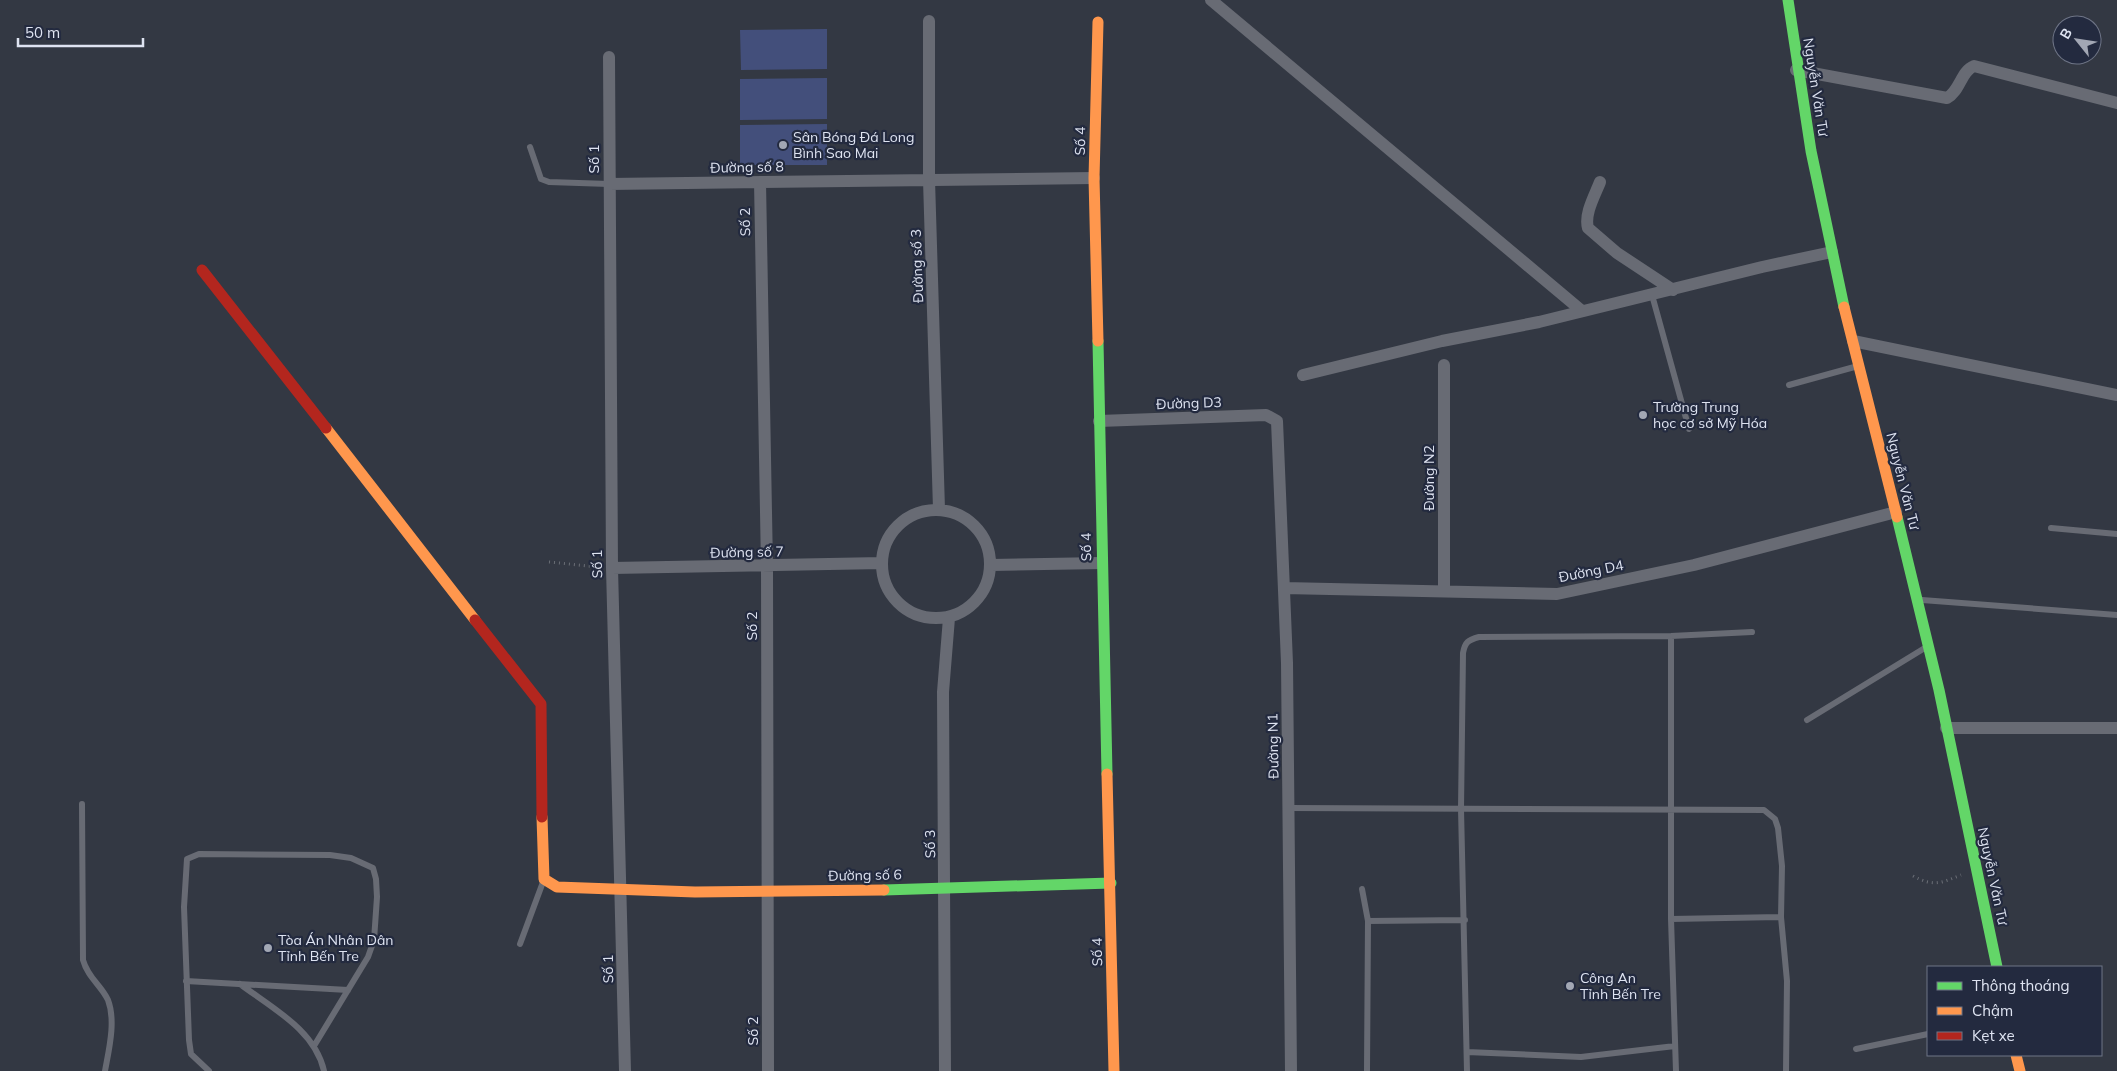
<svg xmlns="http://www.w3.org/2000/svg" width="2117" height="1071" viewBox="0 0 2117 1071" font-family="Mulish,sans-serif">
	<style>
		.park { fill: #434f7b }
		.lines { fill: none; stroke-linecap: round; stroke-linejoin: round }
		.path { stroke: #6a6e76; stroke-width: 3; stroke-dasharray: 1 4; stroke-linecap: butt }
		.lane { stroke: #686b74; stroke-width: 6 }
		.street { stroke: #686b74; stroke-width: 12 }
		.fast { stroke: #63d668; stroke-width: 11 }
		.slow { stroke: #ff974d; stroke-width: 11 }
		.jam { stroke: #b3261e; stroke-width: 11 }
		.poi-dot { fill: #a2a7b4; stroke: #232a3f; stroke-width: 2 }
		.labels { text-anchor: middle; stroke-width: 4.5; stroke-linejoin: round; paint-order: stroke }
		.street-label { font-size: 14px; fill: #dee3f1; stroke: #232a3f }
		.poi-label { font-size: 14px; fill: #dee3f1; stroke: #232a3f; text-anchor: start }
	</style>
	<rect width="100%" height="100%" fill="#333843"/>
	<path class="park" d="M 827,29 L 827,69 L 741,70 L 740,30 Z
		M 827,78 L 827,119 L 740,120 L 740,79 Z
		M 827,124 L 827,165 L 740,165 L 740,125 Z"/>
	<g class="lines">
		<path class="path" d="M 549,562 L 598,567
			M 1913,876 C 1934,887 1941,883 1961,875"/>
		<path class="lane" d="M 530,147 L 541,179 L 549,182 L 609,184
			M 1652,295 L 1689,429
			M 1789,385 L 1858,366
			M 2051,528 L 2117,534
			M 1922,600 L 2117,615
			M 1671,636 L 1671,919 L 1676,1071
			M 1807,720 L 1928,646
			M 82,804 L 83,960 C 88,978 101,985 108,1000 C 116,1021 109,1049 105,1071
			M 1289,808 L 1764,810 L 1775,819 L 1778,828 L 1782,866 L 1781,917 L 1787,981 L 1786,1071
			M 1362,889 L 1368,921
			M 1671,919 L 1781,917
			M 520,944 L 543,882
			M 186,981 L 348,990
			M 240,984 C 272,1008 315,1030 324,1071
			M 1856,1049 L 1928,1034
			M 1467,1052 L 1581,1057 L 1675,1046
			M 209,1071 L 191,1054 L 189,1040 L 184,907 L 187,859 L 199,854 L 330,855 L 351,858 L 373,868 L 376,879 L 377,897 L 374,940 L 368,957 L 314,1046
			M 1367,1071 L 1368,921 L 1465,920
			M 1467,1071 L 1461,809 L 1463,653 C 1465,642 1468,640 1479,637 L 1671,636 L 1752,632"/>
		<path class="street" d="M 1211,0 L 1582,311
			M 929,21 L 929,180 L 939,509
			M 609,57 L 612,568 L 625,1071
			M 1796,70 L 1947,98 C 1960,91 1961,71 1974,66 L 2117,103
			M 760,182 L 767,567 L 768,1071
			M 1600,182 C 1595,195 1584,214 1588,228 L 1617,253 L 1673,290
			M 609,184 L 1094,178
			M 1853,341 L 2117,395
			M 1303,375 L 1442,341 L 1539,322 L 1762,267 L 1832,252
			M 1099,421 L 1266,415 L 1277,421 L 1287,663 L 1291,1071
			M882 564a54 54 0 1 1 108 0a54 54 0 1 1-108 0Z
			M 991,565 L 1102,563
			M 612,568 L 882,563
			M 1284,588 L 1557,594 L 1694,565 L 1896,512
			M 1444,591 L 1444,365
			M 1946,728 L 2117,728
			M 945,1071 L 943,692 L 949,618"/>
		<path class="fast" d="M 1788,0 L 1811,151 L 1844,307
			M 1098,341 L 1107,774
			M 1897,517 L 1939,690 L 1997,967
			M 884,890 L 1111,883"/>
		<path class="slow" d="M 1844,307 L 1897,517
			M 1098,341 L 1094,178 L 1098,22
			M 326,428 L 475,620
			M 1107,774 L 1114,1071
			M 542,817 L 544,879 L 557,887 L 695,892 L 884,890
			M 2016,1055 L 2020,1071"/>
		<path class="jam" d="M 202,270 L 326,428
			M 475,620 L 541,704 L 542,817"/>
	</g>
	<g class="poi-dot">
		<circle cx="783" cy="145" r="5"/>
		<circle cx="1643" cy="415" r="5"/>
		<circle cx="268" cy="948" r="5"/>
		<circle cx="1570" cy="986" r="5"/>
	</g>
	<g class="labels">
		<g class="street-label">
			<text transform="translate(1816 87) rotate(81)" y="5">Nguyễn Văn Tư</text>
			<text transform="translate(1080 141) rotate(-89)" y="5">Số 4</text>
			<text transform="translate(594 159) rotate(-90)" y="5">Số 1</text>
			<text transform="translate(747 167) rotate(-1)" y="5">Đường số 8</text>
			<text transform="translate(745 222) rotate(-91)" y="5">Số 2</text>
			<text transform="translate(917 266) rotate(-92)" y="5">Đường số 3</text>
			<text transform="translate(1189 403) rotate(-2)" y="5">Đường D3</text>
			<text transform="translate(1429 478) rotate(-90)" y="5">Đường N2</text>
			<text transform="translate(1903 481) rotate(76)" y="5">Nguyễn Văn Tư</text>
			<text transform="translate(1086 547) rotate(-91)" y="5">Số 4</text>
			<text transform="translate(747 552) rotate(-1)" y="5">Đường số 7</text>
			<text transform="translate(597 564) rotate(-91)" y="5">Số 1</text>
			<text transform="translate(1591 571) rotate(-11)" y="5">Đường D4</text>
			<text transform="translate(752 626) rotate(-90)" y="5">Số 2</text>
			<text transform="translate(1273 746) rotate(-91)" y="5">Đường N1</text>
			<text transform="translate(930 844) rotate(-91)" y="5">Số 3</text>
			<text transform="translate(865 875) rotate(-1)" y="5">Đường số 6</text>
			<text transform="translate(1993 876) rotate(78)" y="5">Nguyễn Văn Tư</text>
			<text transform="translate(1097 952) rotate(-91)" y="5">Số 4</text>
			<text transform="translate(608 969) rotate(-91)" y="5">Số 1</text>
			<text transform="translate(753 1031) rotate(-90)" y="5">Số 2</text>
		</g>
		<g class="poi-label">
			<text x="793" y="142">Sân Bóng Đá Long<tspan x="793" dy="16">Bình Sao Mai</tspan></text>
			<text x="1653" y="412">Trường Trung<tspan x="1653" dy="16">học cơ sở Mỹ Hóa</tspan></text>
			<text x="278" y="945">Tòa Án Nhân Dân<tspan x="278" dy="16">Tỉnh Bến Tre</tspan></text>
			<text x="1580" y="983">Công An<tspan x="1580" dy="16">Tỉnh Bến Tre</tspan></text>
		</g>
	</g>
	<rect x="1927" y="966" width="175" height="90" fill="#232a3f" stroke="#6e7486"/>
	<rect x="1937" y="982" width="25" height="8" fill="#63d668" stroke="#6e7486"/>
	<text x="1972" y="991" font-size="15" fill="#dee3f1">Thông thoáng</text>
	<rect x="1937" y="1007" width="25" height="8" fill="#ff974d" stroke="#6e7486"/>
	<text x="1972" y="1016" font-size="15" fill="#dee3f1">Chậm</text>
	<rect x="1937" y="1032" width="25" height="8" fill="#b3261e" stroke="#6e7486"/>
	<text x="1972" y="1041" font-size="15" fill="#dee3f1">Kẹt xe</text>
	<g transform="translate(2077 40) rotate(300)"><circle r="24" fill="#232a3f" stroke="#6e7486"/>
	<path d="M0-4L9 19L0 12L-9 19Z" fill="#a2a7b4"/>
	<text y="-8" font-size="14" font-weight="bold" text-anchor="middle" fill="#dee3f1">B</text>
	</g>
	<path d="M18 38v8h125v-8" fill="none" stroke="#dee3f1" stroke-width="2.5"/>
	<text x="25" y="38" font-size="15" fill="#dee3f1" stroke="#232a3f" stroke-width="4" paint-order="stroke">50 m</text>
</svg>
